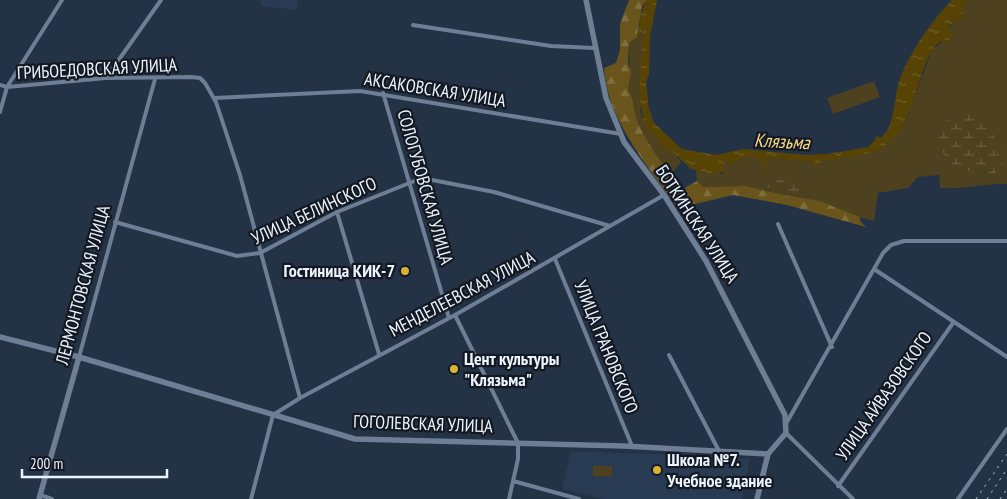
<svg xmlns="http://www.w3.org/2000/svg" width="1007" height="499" viewBox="0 0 1007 499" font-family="'PT Sans Narrow',sans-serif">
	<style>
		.built { fill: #283b53 }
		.grass { fill: #4d4120 }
		.forest { fill: url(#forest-firs) }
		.wetland { fill: url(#wetland-marsh) }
		.water { fill: url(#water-ripples) }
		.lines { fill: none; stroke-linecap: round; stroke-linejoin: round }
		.stream { stroke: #574303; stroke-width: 1 }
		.street { stroke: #6d7e95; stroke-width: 4 }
		.secondary { stroke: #6d7e95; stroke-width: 5.5 }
		.rail { stroke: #b1bbc8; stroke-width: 1; stroke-dasharray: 2.5 5; stroke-linecap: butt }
		.poi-dot { fill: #dcb233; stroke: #131922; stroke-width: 2 }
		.labels { text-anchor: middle; stroke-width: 4.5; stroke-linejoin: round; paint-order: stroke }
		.street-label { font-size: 18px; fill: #ecf4fe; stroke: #131922 }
		.poi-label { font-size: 18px; font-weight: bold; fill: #ecf4fe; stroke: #131922; text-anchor: start }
		.water-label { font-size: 19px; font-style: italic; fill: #fada87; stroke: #131922 }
	</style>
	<defs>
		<pattern id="forest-firs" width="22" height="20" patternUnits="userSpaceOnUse" patternTransform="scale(1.25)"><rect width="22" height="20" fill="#69551c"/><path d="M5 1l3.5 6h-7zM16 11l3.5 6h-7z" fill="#7f6e3e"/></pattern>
		<pattern id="wetland-marsh" width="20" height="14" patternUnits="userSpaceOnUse" patternTransform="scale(1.25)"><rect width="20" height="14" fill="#4d4120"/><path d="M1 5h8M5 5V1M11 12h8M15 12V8" fill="none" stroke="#675d41"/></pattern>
		<pattern id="water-ripples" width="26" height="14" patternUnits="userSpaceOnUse" patternTransform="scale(1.25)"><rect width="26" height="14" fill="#574303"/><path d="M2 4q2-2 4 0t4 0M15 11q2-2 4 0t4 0" fill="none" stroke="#6f5f29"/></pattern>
	</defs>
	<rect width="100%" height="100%" fill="#233245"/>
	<path class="built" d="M 261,0 L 298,0 L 297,10 L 261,6 Z
		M 571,451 L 655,454 L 750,459 L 742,499 L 603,499 L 562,489 Z"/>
	<path class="grass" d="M 968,0 L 1007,0 L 1007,184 C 983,183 963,190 940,188 L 939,175 L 918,177 L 908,188 L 878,193 L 874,221 L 746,186 L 703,187 L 697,181 L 696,170 L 723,174 L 722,165 L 724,161 L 731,164 L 743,158 L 757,157 L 766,166 L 764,158 L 812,162 L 877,151 L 906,120 L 932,50 L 943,41 L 945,44 L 948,27 L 962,18 L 962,8 Z
		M 642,31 L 644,41 L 639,92 L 643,105 L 640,109 C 643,124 651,131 660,143 L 663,144 L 662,146 L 675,154 L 681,162 L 673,172 C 662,168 640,130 636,117 C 633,108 634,97 628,90 L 630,80 L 629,42 Z
		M 874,81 L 880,97 L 833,114 L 827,98 Z
		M 593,466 L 612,466 L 612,477 L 593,476 Z"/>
	<path class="forest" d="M 629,0 L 647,0 L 642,6 L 637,37 L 629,43 L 628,63 L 631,72 L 628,90 C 634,97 633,108 636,117 C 640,130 662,168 673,172 L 674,182 L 682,186 L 680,190 L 673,191 L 671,199 C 643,160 607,117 604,68 L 616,63 L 620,50 L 620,24 Z
		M 697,181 L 703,187 L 746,186 L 778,194 L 819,201 L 860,217 L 860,221 L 866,227 L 787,205 L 733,195 L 678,208 L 672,200 L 675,193 L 683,192 L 686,187 Z"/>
	<path class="wetland" d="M 967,113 L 975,113 L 989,121 L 995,139 L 1007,151 L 1007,158 L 992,177 C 956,168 944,169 936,130 L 944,121 Z
		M 769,175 L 789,183 L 806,182 L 808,186 L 806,191 L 785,192 L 762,185 L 762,179 Z"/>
	<path class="water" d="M 647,0 L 657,0 L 650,37 L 649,75 L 646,81 L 649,109 L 654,123 L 682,149 L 716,155 L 743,149 L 806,155 L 827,154 L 868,147 L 875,140 L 876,136 L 880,138 C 894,130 894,100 898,85 C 907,56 931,21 952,0 L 968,0 L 962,8 L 964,17 L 948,26 L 952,35 L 947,44 L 942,41 C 916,53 919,135 876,151 C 860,157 839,158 822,161 L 816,166 L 812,162 L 764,158 L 767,166 L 764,166 L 757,157 L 743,158 L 731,164 L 724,161 L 725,164 L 722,165 L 726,171 L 714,174 L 691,169 L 675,154 L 666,150 L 644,124 L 639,92 L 643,31 L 637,37 C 641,23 639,12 647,0 Z"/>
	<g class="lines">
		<path class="stream" d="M 913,103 L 934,113 L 942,123
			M 765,166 L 769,175"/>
		<path class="street" d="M 413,25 L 551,46 L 594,48
			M 106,78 L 161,0
			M 0,85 L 7,87 L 106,78 L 192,77 L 200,78 L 205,83 L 216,102 L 240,175 L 300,398
			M 383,93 L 449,318
			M 215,98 L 360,91 L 621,134
			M 0,112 L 7,87 L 62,0
			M 337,212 L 379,354
			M 115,222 L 237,256 L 260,253 L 337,212 L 422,178 L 494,192 L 610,226
			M 778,224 L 832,347
			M 555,259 L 632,446
			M 874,269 L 1007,357
			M 455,315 L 518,443 L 518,459 L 509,499
			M 669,355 L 719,451
			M 79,357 L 155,79
			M 787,422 L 883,253 L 891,245 L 904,241 L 1007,241
			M 786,433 L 853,499
			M 513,481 L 579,499
			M 838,486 L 953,323
			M 40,495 L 52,499
			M 251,499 L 273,415 L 300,398 L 455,315 L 664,195
			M 958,499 L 1007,429"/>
		<path class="secondary" d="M 586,0 L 606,98 L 624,142 L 664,195 L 706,261 L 785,415 L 786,433 L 768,454
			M 0,337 L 79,357 L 355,439 L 624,446 L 768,454
			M 39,499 L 79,357
			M 757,499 L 768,454"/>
		<path class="rail" d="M 976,499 L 1007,454
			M 987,499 L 1007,469
			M 1000,499 L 1007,489"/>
	</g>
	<g class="poi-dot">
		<circle cx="405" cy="271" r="5"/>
		<circle cx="454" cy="369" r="5"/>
		<circle cx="657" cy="470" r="5"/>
	</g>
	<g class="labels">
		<g class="street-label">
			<text transform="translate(97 69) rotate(-3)" y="6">ГРИБОЕДОВСКАЯ УЛИЦА</text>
			<text transform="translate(435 90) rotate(9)" y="6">АКСАКОВСКАЯ УЛИЦА</text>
			<text transform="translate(425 187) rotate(74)" y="6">СОЛОГУБОВСКАЯ УЛИЦА</text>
			<text transform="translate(314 211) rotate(-25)" y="6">УЛИЦА БЕЛИНСКОГО</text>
			<text transform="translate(697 224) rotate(57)" y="6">БОТКИНСКАЯ УЛИЦА</text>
			<text transform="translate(83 285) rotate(-75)" y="6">ЛЕРМОНТОВСКАЯ УЛИЦА</text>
			<text transform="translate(462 294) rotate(-28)" y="6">МЕНДЕЛЕЕВСКАЯ УЛИЦА</text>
			<text transform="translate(606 347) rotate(68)" y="6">УЛИЦА ГРАНОВСКОГО</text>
			<text transform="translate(884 396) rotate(-55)" y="6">УЛИЦА АЙВАЗОВСКОГО</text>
			<text transform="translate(423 424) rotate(2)" y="6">ГОГОЛЕВСКАЯ УЛИЦА</text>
		</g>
		<g class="poi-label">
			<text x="395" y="277" text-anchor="end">Гостиница КИК-7</text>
			<text x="464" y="365">Цент культуры<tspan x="464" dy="21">"Клязьма"</tspan></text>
			<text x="667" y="466">Школа №7.<tspan x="667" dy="21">Учебное здание</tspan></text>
		</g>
		<g class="water-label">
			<text transform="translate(782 141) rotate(3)" y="7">Клязьма</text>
		</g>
	</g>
	<path d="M22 469v8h145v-8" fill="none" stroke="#ecf4fe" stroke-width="2.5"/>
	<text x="30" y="469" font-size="15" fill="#ecf4fe" stroke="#131922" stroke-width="4" paint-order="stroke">200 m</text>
</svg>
